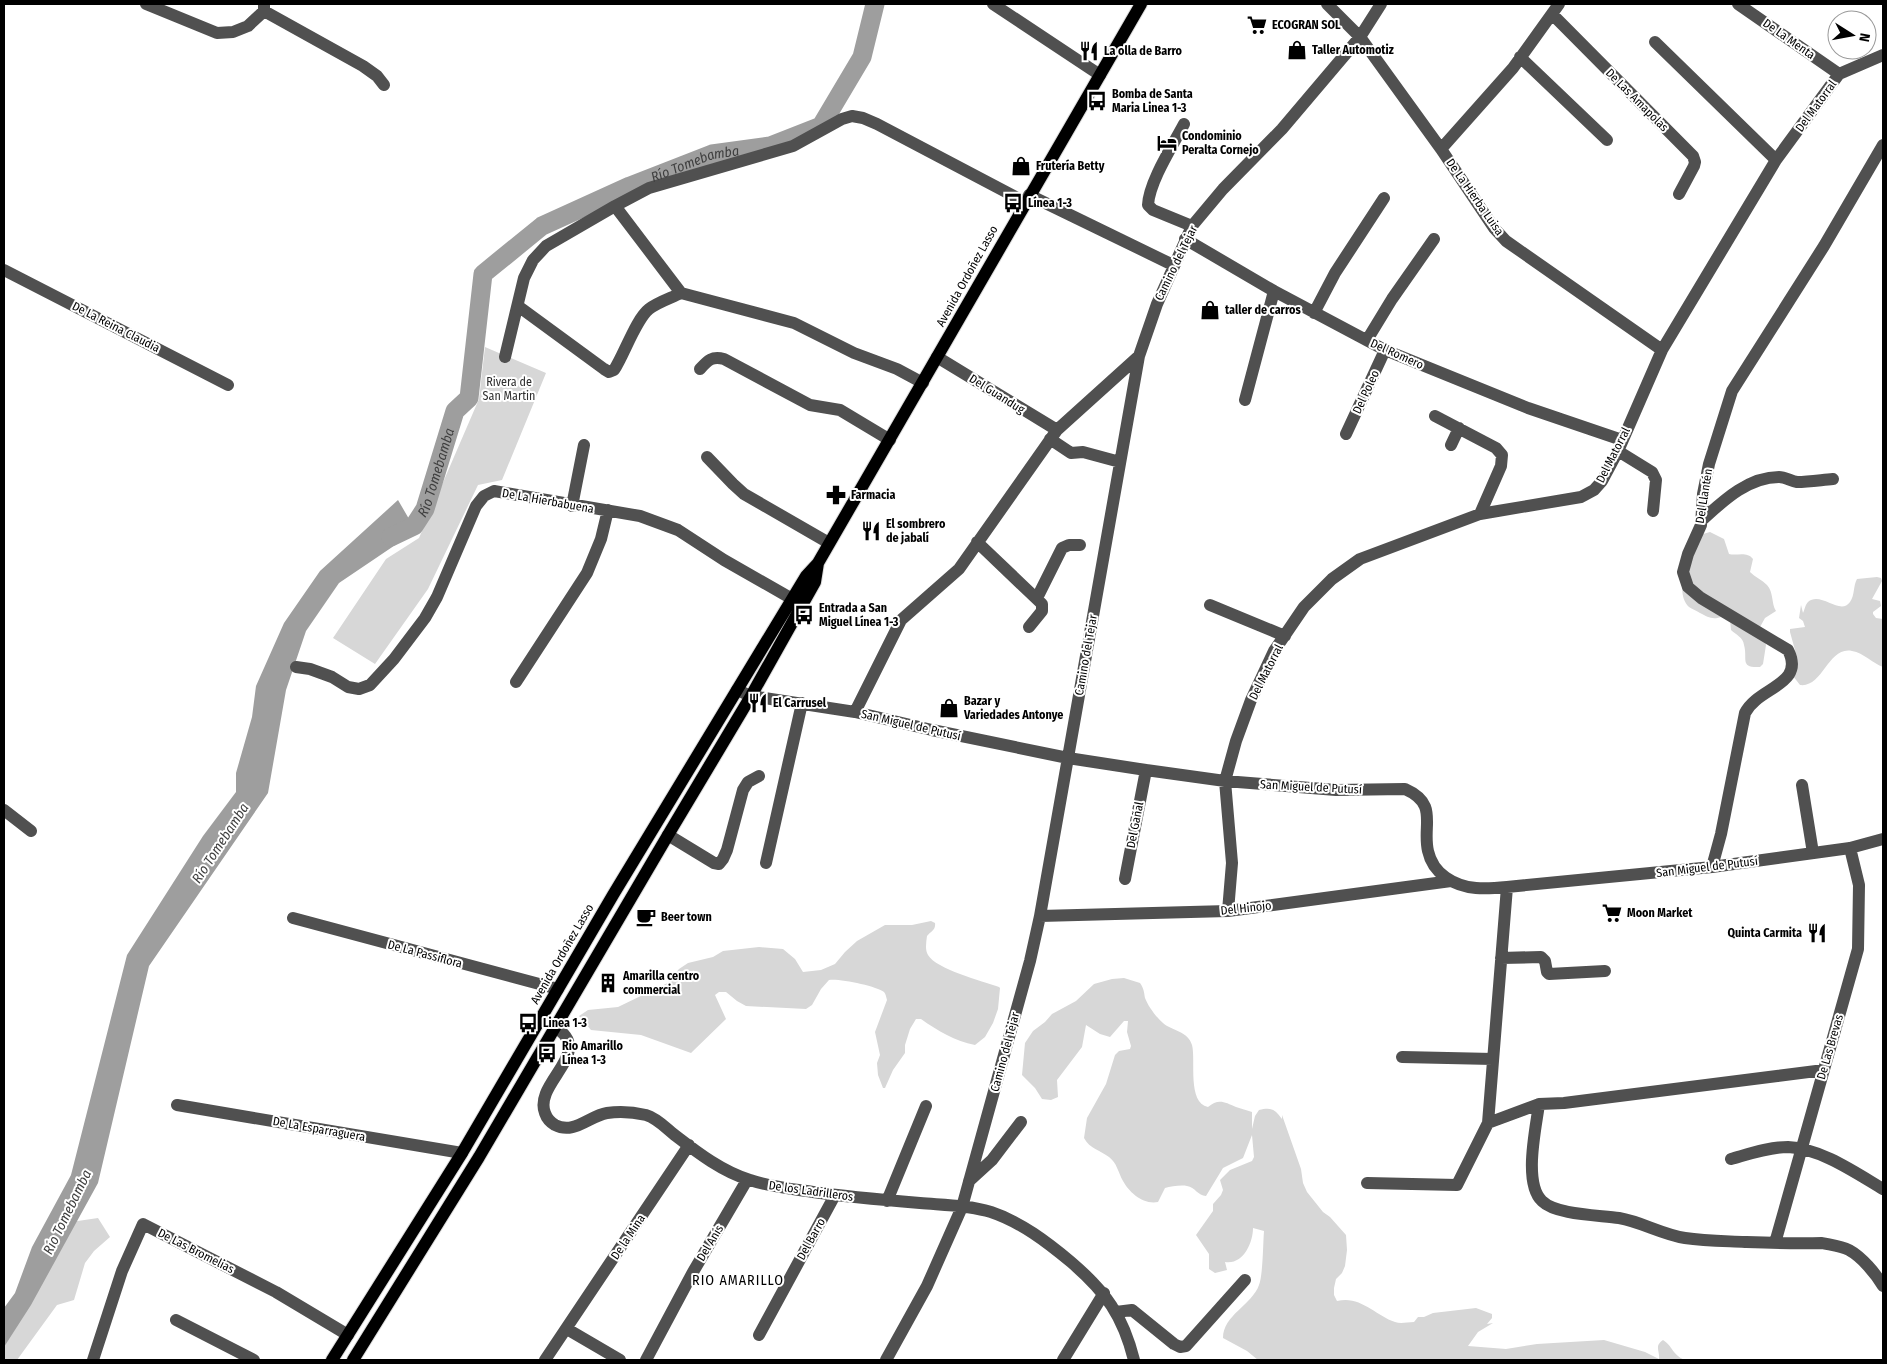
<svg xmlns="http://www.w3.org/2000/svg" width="1887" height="1364" viewBox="0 0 1887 1364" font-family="'Fira Sans Condensed',sans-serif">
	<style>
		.green { fill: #d7d7d7 }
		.water { fill: #9e9e9e }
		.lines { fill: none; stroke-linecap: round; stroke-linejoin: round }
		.river { stroke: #9e9e9e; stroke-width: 19 }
		.major-casing { stroke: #dbdbdb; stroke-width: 14 }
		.minor { stroke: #505050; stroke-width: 12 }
		.major { stroke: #000; stroke-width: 12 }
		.labels { text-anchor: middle; stroke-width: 4; stroke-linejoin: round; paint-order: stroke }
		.poi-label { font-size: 12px; font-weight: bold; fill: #000; stroke: #fff; text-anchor: start }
		.street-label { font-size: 12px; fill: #000; stroke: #fff }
		.park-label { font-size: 12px; fill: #2e2e2e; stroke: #fff }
		.water-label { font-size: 14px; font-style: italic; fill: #3f3f3f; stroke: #fff }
		.neighbourhood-label { font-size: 14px; letter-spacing: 1px; fill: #000; stroke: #fff }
	</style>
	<rect width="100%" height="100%" fill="#fff"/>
	<path class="green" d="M 485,347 L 546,373 L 502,480 L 478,485 L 428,589 L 375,664 L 333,638 L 386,559 L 419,538 L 479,399 Z
		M 1710,532 L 1724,539 L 1729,554 C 1737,556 1747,551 1753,559 L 1750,572 C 1755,577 1762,580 1767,585 C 1774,593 1771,603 1776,611 L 1765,618 L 1760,627 L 1766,645 L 1763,664 L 1760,667 C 1739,668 1748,659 1744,645 C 1743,637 1736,635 1731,630 L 1730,620 L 1721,617 C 1712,620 1708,617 1700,613 C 1697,611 1692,609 1689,607 C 1671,589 1694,552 1703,534 Z
		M 1877,577 L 1881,578 L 1882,581 L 1872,599 L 1880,601 L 1881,606 L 1873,612 L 1873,614 L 1876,618 L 1883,619 L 1883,667 C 1872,663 1864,653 1852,651 C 1828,646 1823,688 1800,685 L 1793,676 L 1798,661 L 1790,632 L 1790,629 L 1805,627 L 1803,621 L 1799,618 L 1801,605 L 1803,613 C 1805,609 1805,605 1808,602 C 1821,591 1840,616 1850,602 C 1855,595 1853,586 1857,579 Z
		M 931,921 L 935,923 C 936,930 931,931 927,936 C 926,943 925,950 928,955 C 936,969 982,981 999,987 L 1000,988 L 998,1009 L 993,1023 L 985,1037 L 975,1045 C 955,1041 938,1031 921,1019 L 916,1019 L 910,1029 L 905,1045 L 905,1053 L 893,1070 L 885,1088 L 883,1088 L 878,1075 L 877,1063 L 880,1055 L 875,1032 L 887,1000 C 886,997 886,994 884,992 C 877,986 838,978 829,980 L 821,989 L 812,1005 L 806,1009 L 746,1006 L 737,1001 L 726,992 L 719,992 L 715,995 L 726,1019 L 691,1053 L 641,1035 L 591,1030 L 579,1016 L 588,1010 L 618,1007 L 680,977 L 676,977 L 674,975 L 679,969 L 688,963 L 713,957 L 723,951 L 759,947 L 783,949 L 795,959 L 803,972 L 821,970 L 835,964 L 845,952 L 857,941 L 885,925 L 912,925 Z
		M 1124,978 L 1140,983 C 1144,989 1144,992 1145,998 C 1148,1006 1156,1017 1163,1023 C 1172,1031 1188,1031 1192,1045 C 1196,1060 1187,1103 1208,1107 C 1218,1098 1225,1102 1236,1107 C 1241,1109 1247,1110 1252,1112 L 1252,1129 L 1255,1116 L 1259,1110 C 1271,1107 1275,1109 1282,1119 L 1282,1115 L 1301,1169 L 1303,1183 L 1307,1192 L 1323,1212 L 1330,1217 L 1346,1235 L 1347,1250 L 1345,1266 L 1342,1273 L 1336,1279 L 1334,1288 L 1334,1295 L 1337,1301 C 1360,1295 1375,1315 1395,1322 C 1401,1324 1407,1322 1414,1322 L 1418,1317 L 1424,1317 L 1433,1313 L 1476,1308 L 1492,1314 L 1492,1318 L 1487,1324 L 1493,1323 L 1478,1332 L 1468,1346 L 1506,1349 L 1537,1344 L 1604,1340 L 1645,1352 L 1659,1359 C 1660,1351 1654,1346 1663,1340 C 1673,1346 1672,1355 1685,1360 L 1258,1360 L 1247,1351 L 1223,1338 C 1223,1315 1252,1305 1259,1285 C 1263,1275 1263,1243 1264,1231 L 1253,1228 C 1253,1243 1243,1265 1225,1262 L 1227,1270 L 1215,1273 L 1209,1269 L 1209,1254 L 1196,1235 L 1213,1211 L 1213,1204 L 1221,1195 L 1223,1190 L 1220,1180 L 1230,1170 L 1252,1161 L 1254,1157 L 1252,1135 L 1243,1158 L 1223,1168 L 1206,1196 C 1198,1196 1195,1187 1187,1186 C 1182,1185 1171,1186 1165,1188 L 1158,1202 C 1143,1205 1129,1192 1123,1181 C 1118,1172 1117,1163 1109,1157 C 1100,1150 1090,1149 1084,1138 L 1087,1118 L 1106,1084 L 1115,1055 L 1119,1051 L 1130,1049 L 1131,1046 L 1127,1032 L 1128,1021 L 1124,1021 L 1110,1037 L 1100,1034 L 1086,1025 L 1082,1047 L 1057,1080 L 1058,1097 L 1051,1100 L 1042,1099 L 1035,1088 L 1022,1075 L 1025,1043 L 1033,1031 L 1045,1022 L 1052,1014 L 1076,1001 L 1094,984 L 1112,979 Z
		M 98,1218 L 110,1237 L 94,1251 L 85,1263 L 74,1300 L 57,1305 L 17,1360 L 4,1360 L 4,1333 L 71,1222 Z"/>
	<path class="water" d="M 398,500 L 416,531 L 339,583 L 306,631 L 286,690 L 268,793 L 149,966 L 98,1183 L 31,1305 L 4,1347 L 4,1308 L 15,1293 L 32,1247 L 71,1175 L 127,955 L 203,836 L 236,792 L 236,773 L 252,717 L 256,686 L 284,623 L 320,571 Z"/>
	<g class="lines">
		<path class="river" id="s1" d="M 391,537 L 414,526 L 425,509 L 455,411 L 469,398 L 483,274 L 542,226 L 630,186 L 712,154 L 770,146 L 821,126 L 862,57 L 875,4"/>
		<defs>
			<path id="major" d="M 332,1360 L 462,1153 L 613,895 L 806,576 L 818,563 L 1141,4
				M 353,1360 L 479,1157 L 668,835 L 751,696 L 815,582 L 818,563"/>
		</defs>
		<use href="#major" class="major-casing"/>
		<path class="minor" d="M 146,4 L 217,33 L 233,32 L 248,26 L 264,11 L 264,4
			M 993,4 L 1100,75
			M 1327,4 L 1360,37 L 1441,149 L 1494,228 L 1506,241 L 1662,350
			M 1738,4 L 1839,74
			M 264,11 L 363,66 L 377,76 L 384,85
			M 1552,14 L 1693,156 L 1695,162 L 1694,166 L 1679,194
			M 1655,42 L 1776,160
			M 1520,57 L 1607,140
			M 1184,124 C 1173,145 1149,182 1148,205 L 1153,210 L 1192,226
			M 1441,149 L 1513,68 L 1559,4
			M 1029,195 L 1173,265
			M 1185,239 L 1274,291 L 1385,350 L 1528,408 L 1622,440
			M 4,270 L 228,385
			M 681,293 L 794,323 L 854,353 L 897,369 L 923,383
			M 518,306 L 604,369 L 609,372 L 614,370 C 624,355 636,319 649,309 C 658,302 671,298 681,293 L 615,206
			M 1314,313 L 1335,273 L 1384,198
			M 1367,340 L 1392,299 L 1434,239
			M 505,357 L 524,278 L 533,260 L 546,246 L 615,206 L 649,188 L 793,146 L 842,119 L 852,116 L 863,118 L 877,124 L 1025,202
			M 937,357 L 1057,430
			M 700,369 C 708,360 712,356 724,359 L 810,405 L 840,410 L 890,440
			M 1245,400 L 1274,291
			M 1435,416 L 1496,448 L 1502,455 L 1501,466 L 1480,514
			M 1346,434 L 1385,350
			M 1050,439 L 1071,453 L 1083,452 L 1120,462
			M 1451,445 L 1459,428
			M 1618,451 L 1652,472 L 1656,480 L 1653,511
			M 707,457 L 733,484 L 744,494 L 829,543
			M 572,506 L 584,445
			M 1702,520 C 1723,501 1748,477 1779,477 C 1785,477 1791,481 1797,482 C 1809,482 1821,480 1833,479
			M 977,542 L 1042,604 L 1042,611 L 1029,627
			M 1037,598 L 1062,548 L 1069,545 L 1080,545
			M 1210,605 L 1285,636
			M 296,667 L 310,669 L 332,677 L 348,687 L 359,689 L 370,685 L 394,659 L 425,618 L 437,597 L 476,506 L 484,496 L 494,491 L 640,516 L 678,530 L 724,560 L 801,604
			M 516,682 L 587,573 L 601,539 L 608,510
			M 737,690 L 751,696 L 855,712 L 932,730 L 1068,758 L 1146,770 L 1225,781 L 1336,790 L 1405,789 C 1439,804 1422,825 1428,851 C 1433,874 1454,886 1476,888 C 1486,889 1497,888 1507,887 L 1712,867 L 1850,848 L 1883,839
			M 855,712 L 901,620 L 959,569 L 1057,430 L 1139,356
			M 1802,785 L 1813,853
			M 4,810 L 31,831
			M 668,835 L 714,863 L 719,864 L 723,859 L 727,850 L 743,790 L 748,782 L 759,776
			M 766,863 L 802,703
			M 1712,867 L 1721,834 L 1745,713 C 1758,687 1806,685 1788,650 L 1701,598 L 1688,587 L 1683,572 L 1688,554 L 1701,525 L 1703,494 L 1709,464 L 1732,391 L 1824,246 L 1883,145
			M 1125,879 L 1146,770
			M 1228,911 L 1232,863 L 1225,781 L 1236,741 L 1251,700 L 1274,651 L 1304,607 L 1332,579 L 1360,559 L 1480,514 L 1581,497 L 1594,490 L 1602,481 L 1618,451 L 1662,350 L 1776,160 L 1839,74 L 1883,55
			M 1040,916 L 1228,911 L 1451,881
			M 293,918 L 558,989
			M 1501,958 L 1541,957 L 1545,961 L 1547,972 L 1549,974 L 1605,971
			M 555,1027 C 596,1052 533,1083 545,1113 C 547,1119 550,1122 555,1125 C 574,1135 589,1116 607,1113 C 620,1111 633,1112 646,1115 C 657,1118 667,1129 676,1136 C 698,1153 723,1172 750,1180 C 771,1187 792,1189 813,1192 C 848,1197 884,1200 920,1203 C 943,1205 968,1205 991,1212 C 1021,1222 1047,1242 1071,1262 C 1106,1292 1123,1316 1134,1360
			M 1402,1057 L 1493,1059
			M 1539,1104 L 1564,1103 L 1824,1070
			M 177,1105 L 462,1153
			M 1488,1123 L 1539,1104 C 1536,1128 1523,1183 1542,1201 C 1556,1215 1599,1215 1619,1218 C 1642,1222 1661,1234 1685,1238 C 1705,1241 1725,1241 1745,1242 C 1771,1243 1796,1244 1822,1243 C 1831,1245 1841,1246 1849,1250 C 1862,1257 1876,1274 1883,1286
			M 1731,1159 C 1749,1154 1769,1147 1788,1147 C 1820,1148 1856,1173 1883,1189
			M 969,1181 L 992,1160 L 1021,1122
			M 1367,1183 L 1457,1185 L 1488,1123 L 1507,887
			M 887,1201 L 926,1106
			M 1775,1243 L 1858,949 L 1859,885 L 1850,848
			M 1116,1312 L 1132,1310 L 1174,1344 L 1180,1347 L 1186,1346 L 1245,1280
			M 176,1320 L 254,1360
			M 567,1329 L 620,1360
			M 759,1335 L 835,1195
			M 93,1360 L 122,1271 L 143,1224 L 276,1292 L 348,1335
			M 545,1360 L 689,1145
			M 646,1360 L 693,1272 L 747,1180
			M 886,1360 L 927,1286 L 962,1207 L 1030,961 L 1040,916 L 1139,356 L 1157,304 L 1192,226 L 1223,189 L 1282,129 L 1360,37 L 1381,4
			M 1063,1360 L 1104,1293"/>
		<use href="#major" class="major"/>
	</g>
	<defs>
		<symbol id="supermarket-bare" viewBox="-9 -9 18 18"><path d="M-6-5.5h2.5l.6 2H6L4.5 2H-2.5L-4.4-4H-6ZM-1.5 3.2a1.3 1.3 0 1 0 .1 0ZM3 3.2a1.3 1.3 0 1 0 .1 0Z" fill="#000" stroke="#fff" stroke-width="2.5" paint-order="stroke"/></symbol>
		<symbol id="shop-bare" viewBox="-9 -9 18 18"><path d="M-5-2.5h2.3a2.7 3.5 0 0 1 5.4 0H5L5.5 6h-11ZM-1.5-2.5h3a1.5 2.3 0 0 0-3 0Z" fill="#000" stroke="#fff" stroke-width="2.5" paint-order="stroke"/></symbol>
		<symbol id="restaurant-bare" viewBox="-9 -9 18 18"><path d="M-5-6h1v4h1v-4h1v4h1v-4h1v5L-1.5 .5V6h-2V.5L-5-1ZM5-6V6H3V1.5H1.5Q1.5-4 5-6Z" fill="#000" stroke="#fff" stroke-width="2.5" paint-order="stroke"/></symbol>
		<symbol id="bus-bare" viewBox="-9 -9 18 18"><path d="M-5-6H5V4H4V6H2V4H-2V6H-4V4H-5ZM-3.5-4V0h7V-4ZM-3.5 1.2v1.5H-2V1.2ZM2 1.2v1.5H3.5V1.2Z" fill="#000" stroke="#fff" stroke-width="2.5" paint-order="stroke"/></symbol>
		<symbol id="hotel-bare" viewBox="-9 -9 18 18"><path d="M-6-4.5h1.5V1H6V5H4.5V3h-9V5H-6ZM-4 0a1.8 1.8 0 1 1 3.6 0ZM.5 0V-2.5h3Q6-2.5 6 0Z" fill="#000" stroke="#fff" stroke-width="2.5" paint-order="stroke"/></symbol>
		<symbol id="pharmacy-bare" viewBox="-9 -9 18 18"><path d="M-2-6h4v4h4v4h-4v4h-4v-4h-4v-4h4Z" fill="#000" stroke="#fff" stroke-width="2.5" paint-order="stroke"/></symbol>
		<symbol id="cafe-bare" viewBox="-9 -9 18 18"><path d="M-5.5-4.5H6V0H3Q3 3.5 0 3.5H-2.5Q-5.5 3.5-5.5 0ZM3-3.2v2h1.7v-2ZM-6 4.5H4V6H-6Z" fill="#000" stroke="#fff" stroke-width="2.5" paint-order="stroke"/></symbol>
		<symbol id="building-bare" viewBox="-9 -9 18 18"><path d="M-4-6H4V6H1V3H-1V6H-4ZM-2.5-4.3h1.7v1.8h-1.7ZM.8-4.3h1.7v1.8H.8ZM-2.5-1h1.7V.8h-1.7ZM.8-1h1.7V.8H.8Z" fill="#000" stroke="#fff" stroke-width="2.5" paint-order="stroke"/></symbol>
	</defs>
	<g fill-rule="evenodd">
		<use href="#supermarket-bare" x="1243" y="11" width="28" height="28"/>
		<use href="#shop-bare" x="1283" y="36" width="28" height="28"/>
		<use href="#restaurant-bare" x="1075" y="37" width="28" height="28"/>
		<use href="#bus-bare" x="1083" y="87" width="28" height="28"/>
		<use href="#hotel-bare" x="1153" y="129" width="28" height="28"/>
		<use href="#shop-bare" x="1007" y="152" width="28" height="28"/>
		<use href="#bus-bare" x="999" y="189" width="28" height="28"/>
		<use href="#shop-bare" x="1196" y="296" width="28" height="28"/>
		<use href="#pharmacy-bare" x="822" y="481" width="28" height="28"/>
		<use href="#restaurant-bare" x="857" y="517" width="28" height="28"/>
		<use href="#bus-bare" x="790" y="601" width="28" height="28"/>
		<use href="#restaurant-bare" x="744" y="689" width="28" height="28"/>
		<use href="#shop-bare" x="935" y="694" width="28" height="28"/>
		<use href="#supermarket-bare" x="1598" y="899" width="28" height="28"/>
		<use href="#cafe-bare" x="632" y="903" width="28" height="28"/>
		<use href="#restaurant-bare" x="1803" y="919" width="28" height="28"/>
		<use href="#building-bare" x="594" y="969" width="28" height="28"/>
		<use href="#bus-bare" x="514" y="1009" width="28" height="28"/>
		<use href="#bus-bare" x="533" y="1039" width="28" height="28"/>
	</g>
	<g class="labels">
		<g class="poi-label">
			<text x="1272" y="29">ECOGRAN SOL</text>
			<text x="1312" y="54">Taller Automotiz</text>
			<text x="1104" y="55">La olla de Barro</text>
			<text x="1112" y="98">Bomba de Santa<tspan x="1112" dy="14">Maria Linea 1-3</tspan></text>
			<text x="1182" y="140">Condominio<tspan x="1182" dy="14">Peralta Cornejo</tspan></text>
			<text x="1036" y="170">Frutería Betty</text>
			<text x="1028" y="207">Línea 1-3</text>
			<text x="1225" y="314">taller de carros</text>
			<text x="851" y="499">Farmacia</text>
			<text x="886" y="528">El sombrero<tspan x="886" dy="14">de jabalí</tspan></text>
			<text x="819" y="612">Entrada a San<tspan x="819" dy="14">Miguel Línea 1-3</tspan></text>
			<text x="964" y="705">Bazar y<tspan x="964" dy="14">Variedades Antonye</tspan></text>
			<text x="773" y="707">El Carrusel</text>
			<text x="1627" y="917">Moon Market</text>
			<text x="661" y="921">Beer town</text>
			<text x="1802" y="937" text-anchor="end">Quinta Carmita</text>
			<text x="623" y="980">Amarilla centro<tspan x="623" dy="14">commercial</tspan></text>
			<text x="543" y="1027">Linea 1-3</text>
			<text x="562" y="1050">Rio Amarillo<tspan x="562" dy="14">Línea 1-3</tspan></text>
		</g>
		<g class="street-label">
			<text transform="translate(1789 39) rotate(35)" y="4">De La Menta</text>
			<text transform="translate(1637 100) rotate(45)" y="4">De Las Amapolas</text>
			<text transform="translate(1816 106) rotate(-54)" y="4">Del Matorral</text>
			<text transform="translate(1475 197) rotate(55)" y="4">De La Hierba Luisa</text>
			<text transform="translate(1176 263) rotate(-64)" y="4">Camino del Tejar</text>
			<text transform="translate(967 276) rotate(-61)" y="4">Avenida Ordoñez Lasso</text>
			<text transform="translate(116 327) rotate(27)" y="4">De La Reina Claudia</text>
			<text transform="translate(1397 354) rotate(24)" y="4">Del Romero</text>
			<text transform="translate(1366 392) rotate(-65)" y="4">Del Poleo</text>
			<text transform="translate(997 394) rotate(32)" y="4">Del Guandug</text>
			<text transform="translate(1613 455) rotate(-63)" y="4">Del Matorral</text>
			<text transform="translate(1704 496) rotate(-81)" y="4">Del Llantén</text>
			<text transform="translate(548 501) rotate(10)" y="4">De La Hierbabuena</text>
			<text transform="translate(1086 655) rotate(-80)" y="4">Camino del Tejar</text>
			<text transform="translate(1266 672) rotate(-63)" y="4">Del Matorral</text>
			<text transform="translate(911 725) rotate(13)" y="4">San Miguel de Putusí</text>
			<text transform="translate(1311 787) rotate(3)" y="4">San Miguel de Putusí</text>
			<text transform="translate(1135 825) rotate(-79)" y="4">Del Gañal</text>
			<text transform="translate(1707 867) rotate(-7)" y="4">San Miguel de Putusí</text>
			<text transform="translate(1246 908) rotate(-6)" y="4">Del Hinojo</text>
			<text transform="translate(425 954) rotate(15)" y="4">De La Passiflora</text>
			<text transform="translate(562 954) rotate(-60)" y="4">Avenida Ordoñez Lasso</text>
			<text transform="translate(1830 1047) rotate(-74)" y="4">De Las Brevas</text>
			<text transform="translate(1005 1052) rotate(-75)" y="4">Camino del Tejar</text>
			<text transform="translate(319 1129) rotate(10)" y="4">De La Esparraguera</text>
			<text transform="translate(811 1191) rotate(8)" y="4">De los Ladrilleros</text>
			<text transform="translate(628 1237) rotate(-56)" y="4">De la Mina</text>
			<text transform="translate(811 1239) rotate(-61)" y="4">Del Barro</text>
			<text transform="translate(710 1243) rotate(-59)" y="4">Del Anís</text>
			<text transform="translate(196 1251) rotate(27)" y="4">De Las Bromelias</text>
		</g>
		<g class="park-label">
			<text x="509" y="386">Rivera de<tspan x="509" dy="14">San Martin</tspan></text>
		</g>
		<g class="water-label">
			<text dy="5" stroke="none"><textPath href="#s1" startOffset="534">Río Tomebamba</textPath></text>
			<text dy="5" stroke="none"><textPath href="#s1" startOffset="84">Río Tomebamba</textPath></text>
			<text transform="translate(220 843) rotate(-57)" y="5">Río Tomebamba</text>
			<text transform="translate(67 1212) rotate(-64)" y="5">Río Tomebamba</text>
		</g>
		<g class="neighbourhood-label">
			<text x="738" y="1285">RIO AMARILLO</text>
		</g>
	</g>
	<rect width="1887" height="1364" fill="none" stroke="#000000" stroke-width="10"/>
	<g transform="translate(1852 35) rotate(101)"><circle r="24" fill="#ffffff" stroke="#999999"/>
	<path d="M0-4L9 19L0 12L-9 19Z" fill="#000000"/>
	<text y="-8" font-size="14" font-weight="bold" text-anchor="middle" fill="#000000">N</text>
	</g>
</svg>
